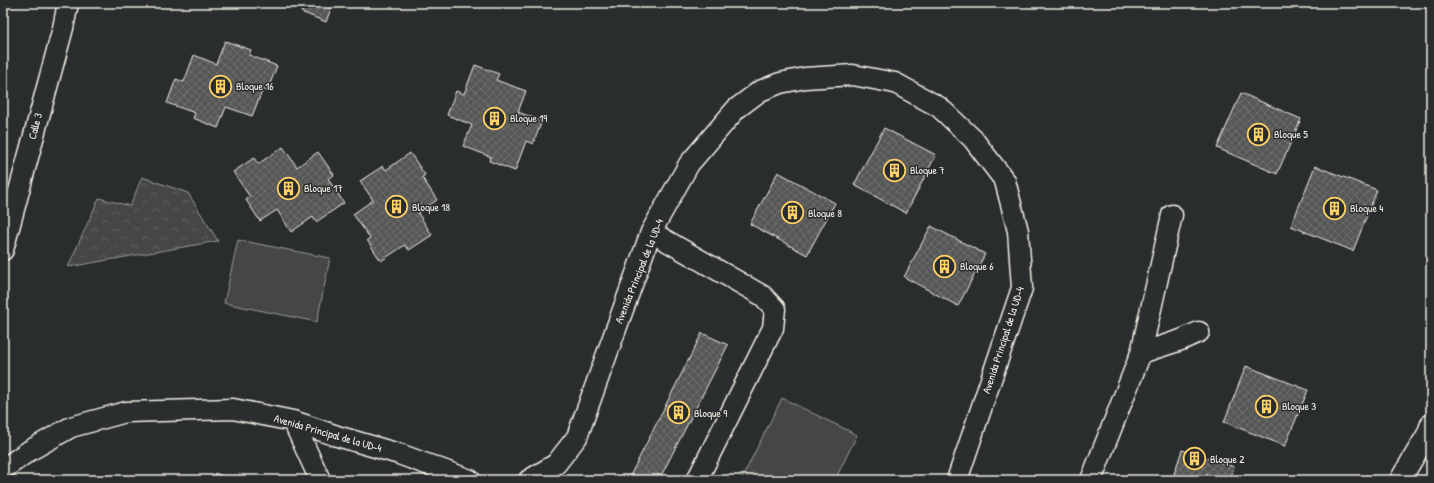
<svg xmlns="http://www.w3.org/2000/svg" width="1434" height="483" viewBox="0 0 1434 483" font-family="'Patrick Hand',sans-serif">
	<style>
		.green { fill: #444645; stroke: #9c9c96 }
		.park { fill: url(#park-crowns); stroke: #9c9c96 }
		.building { fill: url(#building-cross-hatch); stroke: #f4f1e8 }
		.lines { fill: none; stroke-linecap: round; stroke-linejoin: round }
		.minor-casing { stroke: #f4f1e8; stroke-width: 23 }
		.minor { stroke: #2a2d2e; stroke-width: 20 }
		.labels { text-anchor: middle; stroke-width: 3; stroke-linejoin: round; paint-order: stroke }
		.poi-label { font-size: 11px; fill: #f4f1e8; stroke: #2a2d2e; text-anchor: start }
		.street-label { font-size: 11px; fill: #f4f1e8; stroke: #2a2d2e }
	</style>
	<defs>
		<pattern id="park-crowns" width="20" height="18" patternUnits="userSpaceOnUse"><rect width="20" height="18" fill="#444645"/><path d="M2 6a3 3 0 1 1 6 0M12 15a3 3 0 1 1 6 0" fill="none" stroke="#606160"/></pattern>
		<pattern id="building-cross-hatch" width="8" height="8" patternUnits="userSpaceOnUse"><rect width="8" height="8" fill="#555756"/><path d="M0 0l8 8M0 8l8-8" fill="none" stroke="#6e706e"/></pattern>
	</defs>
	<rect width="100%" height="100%" fill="#2a2d2e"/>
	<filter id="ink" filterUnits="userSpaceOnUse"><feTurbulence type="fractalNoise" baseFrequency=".025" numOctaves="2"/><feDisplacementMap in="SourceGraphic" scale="8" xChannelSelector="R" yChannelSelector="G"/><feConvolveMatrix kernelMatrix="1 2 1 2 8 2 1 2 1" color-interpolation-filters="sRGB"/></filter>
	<g filter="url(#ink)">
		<path class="green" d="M 238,240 L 330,258 L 317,322 L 224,303 Z
			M 782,398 L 857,435 L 835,480 L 741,480 Z"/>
		<path class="park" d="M 142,177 L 188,193 L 218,241 L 68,267 L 99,198 L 130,206 Z"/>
		<path class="building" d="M 291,3 L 333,3 L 326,22 L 301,12 L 303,8 Z
			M 225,41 L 251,50 L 249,55 L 277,66 L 267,91 L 263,89 L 252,116 L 226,107 L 218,128 L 193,118 L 195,113 L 167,103 L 176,79 L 184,82 L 194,55 L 216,64 Z
			M 475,65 L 499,74 L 496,80 L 526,91 L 518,112 L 542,121 L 533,144 L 526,141 L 515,171 L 489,161 L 491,157 L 463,146 L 472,125 L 447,115 L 456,91 L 464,94 Z
			M 1241,93 L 1301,119 L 1277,174 L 1217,148 Z
			M 884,128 L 936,155 L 906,213 L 854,185 Z
			M 283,147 L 297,167 L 318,152 L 334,175 L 328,179 L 344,203 L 316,222 L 313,217 L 291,232 L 277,210 L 260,221 L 246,200 L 250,197 L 233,172 L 254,158 L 258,164 Z
			M 410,153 L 425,175 L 422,177 L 437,200 L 418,213 L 432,235 L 409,250 L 405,245 L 381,261 L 367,240 L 370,238 L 353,214 L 373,200 L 360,181 L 383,166 L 386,170 Z
			M 1315,166 L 1377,190 L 1353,251 L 1291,226 Z
			M 778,172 L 835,203 L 807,255 L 750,224 Z
			M 931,226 L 985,254 L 958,306 L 904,277 Z
			M 702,333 L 728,345 L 659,480 L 628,480 Z
			M 1246,366 L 1308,390 L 1285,446 L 1224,422 Z
			M 1182,450 L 1234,467 L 1230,480 L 1172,480 Z
			M 215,473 L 233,480 L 213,480 Z"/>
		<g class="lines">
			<defs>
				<path id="minor" d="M 651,232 L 763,296 L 775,309 L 773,328 L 697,480
					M 3,250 L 63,28 L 68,3
					M 1141,353 L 1181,340 L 1199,332
					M 293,421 L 320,480
					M 3,469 L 29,451 L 71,427 L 126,412 L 233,409 L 293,421 L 337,436 L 399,454 L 470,480
					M 529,480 L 556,464 L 577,437 L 651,232 L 689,164 L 736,109 L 760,91 L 780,83 L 805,78 L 853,75 L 895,83 L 939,107 L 973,139 L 1005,181 L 1018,231 L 1022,288 L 957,480
					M 1091,480 L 1141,353 L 1172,215
					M 1400,480 L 1427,435 L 1431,424"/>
			</defs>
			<use href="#minor" class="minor-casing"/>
			<use href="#minor" class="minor"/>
		</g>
	</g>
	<defs>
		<symbol id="building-ring" viewBox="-11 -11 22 22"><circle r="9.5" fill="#2a2d2e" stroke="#ffd166" stroke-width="1.5"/><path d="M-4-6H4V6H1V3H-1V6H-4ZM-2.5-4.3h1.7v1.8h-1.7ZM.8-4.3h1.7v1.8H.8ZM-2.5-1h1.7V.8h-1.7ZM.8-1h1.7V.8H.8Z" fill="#ffd166"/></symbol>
	</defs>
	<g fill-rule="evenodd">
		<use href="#building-ring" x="208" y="74" width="25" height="25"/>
		<use href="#building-ring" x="482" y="106" width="25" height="25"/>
		<use href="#building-ring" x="1246" y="122" width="25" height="25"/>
		<use href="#building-ring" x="882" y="158" width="25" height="25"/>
		<use href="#building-ring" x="276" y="176" width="25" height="25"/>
		<use href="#building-ring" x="384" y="194" width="25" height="25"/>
		<use href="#building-ring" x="1322" y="196" width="25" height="25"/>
		<use href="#building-ring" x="780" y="200" width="25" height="25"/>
		<use href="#building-ring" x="932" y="254" width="25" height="25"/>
		<use href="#building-ring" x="1254" y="394" width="25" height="25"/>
		<use href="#building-ring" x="666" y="400" width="25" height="25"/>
		<use href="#building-ring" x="1182" y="446" width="25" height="25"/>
	</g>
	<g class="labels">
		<g class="poi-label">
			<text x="236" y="90">Bloque 16</text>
			<text x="510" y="122">Bloque 19</text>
			<text x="1274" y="138">Bloque 5</text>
			<text x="910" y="174">Bloque 7</text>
			<text x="304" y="192">Bloque 17</text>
			<text x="412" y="211">Bloque 18</text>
			<text x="1350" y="212">Bloque 4</text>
			<text x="808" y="217">Bloque 8</text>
			<text x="960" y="270">Bloque 6</text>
			<text x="1282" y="410">Bloque 3</text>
			<text x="694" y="417">Bloque 9</text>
			<text x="1210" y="463">Bloque 2</text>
		</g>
		<g class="street-label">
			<text transform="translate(35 126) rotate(-75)" y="4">Calle 3</text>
			<text transform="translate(639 271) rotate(-68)" y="4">Avenida Principal de la UD-4</text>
			<text transform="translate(1003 340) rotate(-72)" y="4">Avenida Principal de la UD-4</text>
			<text transform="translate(328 433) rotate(16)" y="4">Avenida Principal de la UD-4</text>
		</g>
	</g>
	<rect width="1434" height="483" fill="none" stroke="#2a2d2e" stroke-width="16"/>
	<rect x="8" y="8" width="1418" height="467" fill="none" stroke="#f4f1e8" stroke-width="1.5" filter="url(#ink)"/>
</svg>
